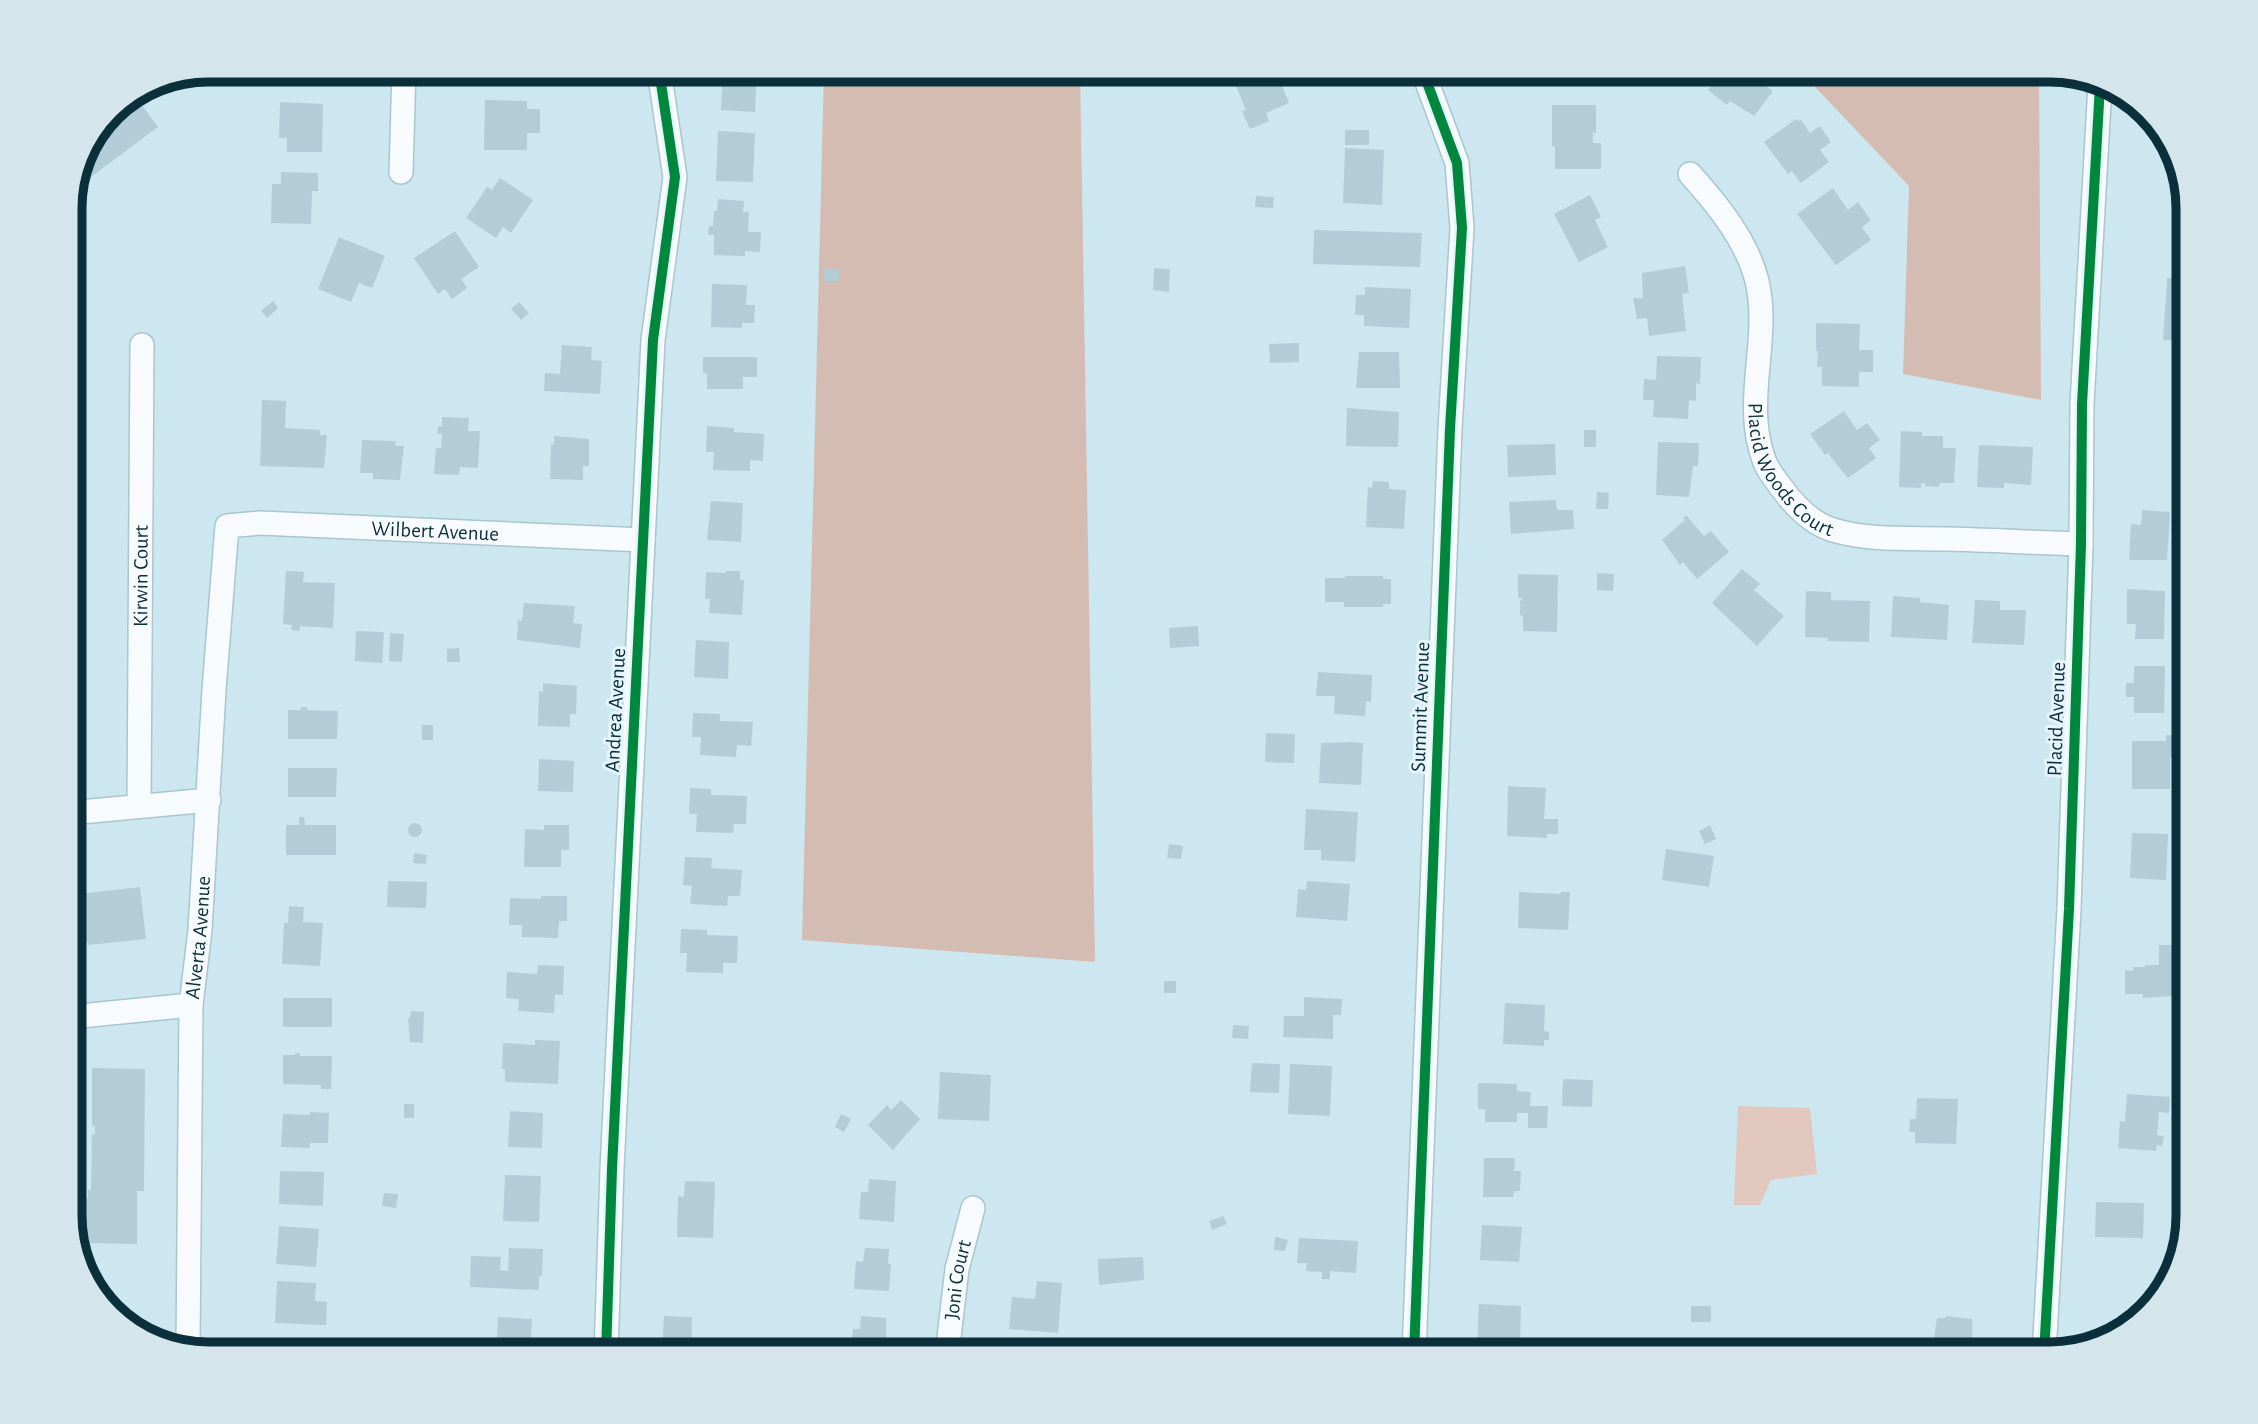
<svg xmlns="http://www.w3.org/2000/svg" width="2258" height="1424" viewBox="0 0 2258 1424" font-family="'Alegreya Sans',sans-serif">
	<style>
		.green { fill: #e1c7bd }
		.forest { fill: #d5bcb2 }
		.building { fill: #b2cdd7 }
		.lines { fill: none; stroke-linecap: round; stroke-linejoin: round }
		.street-casing { stroke: #a9c5ce; stroke-width: 26 }
		.street { stroke: #f8fbfd; stroke-width: 23 }
		.cycleway-casing { stroke: #e5f5fb; stroke-width: 15 }
		.cycleway { stroke: #00873e; stroke-width: 10 }
		.labels { text-anchor: middle; stroke-width: 6; stroke-linejoin: round; paint-order: stroke }
		.street-label { font-size: 21px; fill: #0b303b; stroke: #e5f5fb }
		.rim { fill: none; stroke: #0b303b; stroke-width: 9 }
	</style>
	<rect width="100%" height="100%" fill="#cde7f0"/>
	<path class="green" d="M 1738,1106 L 1810,1108 L 1817,1174 L 1771,1180 L 1760,1205 L 1734,1205 Z"/>
	<path class="forest" d="M 824,70 L 1080,70 L 1095,962 L 802,940 Z
		M 1799,70 L 2039,70 L 2041,400 L 1903,374 L 1909,186 Z"/>
	<path class="building" d="M 307,70 L 347,70 L 347,75 L 307,74 Z
		M 723,70 L 757,70 L 755,112 L 721,110 Z
		M 1188,70 L 1201,70 L 1204,77 L 1193,82 Z
		M 1662,70 L 1689,70 L 1689,76 L 1661,76 Z
		M 1723,70 L 1745,70 L 1773,91 L 1754,116 L 1730,101 L 1727,105 L 1708,90 Z
		M 1271,72 L 1272,75 L 1277,73 L 1289,103 L 1266,113 L 1269,121 L 1250,129 L 1242,111 L 1246,110 L 1236,86 Z
		M 136,97 L 158,127 L 72,191 L 81,155 L 104,120 Z
		M 485,100 L 527,101 L 527,109 L 540,109 L 540,133 L 527,133 L 527,150 L 484,150 Z
		M 280,102 L 323,104 L 322,152 L 287,152 L 287,138 L 279,138 Z
		M 1552,105 L 1596,105 L 1596,133 L 1593,132 L 1593,143 L 1601,143 L 1601,169 L 1555,169 L 1555,146 L 1552,146 Z
		M 1796,119 L 1799,121 L 1801,120 L 1810,133 L 1820,126 L 1831,142 L 1820,150 L 1829,162 L 1801,183 L 1792,171 L 1788,174 L 1764,142 Z
		M 1345,130 L 1369,130 L 1369,145 L 1345,145 Z
		M 718,131 L 755,133 L 753,182 L 716,181 Z
		M 1345,148 L 1384,150 L 1382,205 L 1343,203 Z
		M 281,172 L 318,173 L 318,191 L 312,191 L 311,224 L 271,223 L 272,184 L 281,184 Z
		M 500,178 L 533,200 L 511,233 L 503,227 L 496,238 L 466,218 L 487,187 L 492,190 Z
		M 1833,188 L 1848,210 L 1858,202 L 1871,220 L 1862,227 L 1871,240 L 1836,265 L 1797,214 Z
		M 1590,195 L 1601,217 L 1595,220 L 1608,247 L 1579,262 L 1554,214 Z
		M 1256,196 L 1274,197 L 1273,208 L 1255,207 Z
		M 718,199 L 744,201 L 743,212 L 749,212 L 748,232 L 761,232 L 760,252 L 745,251 L 745,256 L 714,255 L 714,235 L 708,235 L 709,226 L 713,226 L 714,211 L 717,211 Z
		M 1314,230 L 1422,233 L 1420,267 L 1313,264 Z
		M 455,231 L 479,267 L 461,279 L 467,288 L 452,299 L 445,289 L 438,294 L 414,258 Z
		M 339,237 L 385,256 L 372,288 L 359,283 L 351,302 L 318,289 Z
		M 1685,266 L 1689,293 L 1682,294 L 1686,331 L 1649,336 L 1647,318 L 1637,319 L 1633,298 L 1643,298 L 1642,273 Z
		M 1154,268 L 1170,269 L 1169,292 L 1153,290 Z
		M 824,269 L 839,270 L 839,281 L 824,281 Z
		M 2167,278 L 2188,279 L 2188,341 L 2163,340 Z
		M 712,284 L 747,285 L 746,305 L 755,305 L 754,323 L 742,323 L 742,328 L 711,327 Z
		M 1365,287 L 1411,289 L 1409,328 L 1364,326 L 1364,315 L 1355,315 L 1356,295 L 1365,295 Z
		M 273,301 L 278,308 L 267,318 L 261,311 Z
		M 519,302 L 529,313 L 521,320 L 511,309 Z
		M 70,312 L 80,312 L 79,360 L 77,360 L 76,404 L 78,404 L 74,497 L 70,497 Z
		M 1816,323 L 1860,324 L 1859,350 L 1873,350 L 1873,372 L 1859,372 L 1859,387 L 1822,386 L 1822,367 L 1817,367 L 1818,351 L 1816,351 Z
		M 1299,343 L 1299,362 L 1270,363 L 1269,344 Z
		M 562,345 L 592,347 L 591,360 L 602,361 L 600,394 L 544,391 L 545,373 L 560,374 Z
		M 1359,352 L 1399,352 L 1400,388 L 1356,388 Z
		M 1657,356 L 1701,357 L 1700,384 L 1696,383 L 1696,401 L 1689,400 L 1688,419 L 1653,417 L 1654,400 L 1643,400 L 1644,379 L 1656,380 Z
		M 703,357 L 757,357 L 757,377 L 743,377 L 743,389 L 707,389 L 707,373 L 703,373 Z
		M 262,400 L 286,401 L 285,428 L 320,430 L 320,435 L 327,435 L 324,468 L 260,466 Z
		M 1347,408 L 1399,412 L 1398,447 L 1346,446 Z
		M 1844,411 L 1857,430 L 1867,423 L 1880,440 L 1869,448 L 1876,458 L 1848,478 L 1829,455 L 1830,452 L 1825,455 L 1810,434 Z
		M 442,417 L 469,418 L 468,431 L 480,431 L 478,468 L 460,467 L 459,475 L 434,474 L 436,448 L 441,448 L 442,434 L 437,434 L 438,426 L 442,427 Z
		M 707,426 L 734,428 L 734,432 L 764,434 L 763,461 L 750,460 L 750,471 L 713,470 L 714,452 L 706,452 Z
		M 1584,430 L 1596,430 L 1596,447 L 1584,447 Z
		M 1901,431 L 1922,432 L 1922,436 L 1943,436 L 1943,448 L 1956,448 L 1954,483 L 1940,483 L 1939,487 L 1925,486 L 1926,484 L 1921,483 L 1921,488 L 1899,487 Z
		M 554,436 L 589,439 L 589,466 L 583,466 L 583,480 L 550,479 L 551,444 L 554,445 Z
		M 362,440 L 396,441 L 395,446 L 404,446 L 400,480 L 373,479 L 373,473 L 360,473 Z
		M 1658,442 L 1699,443 L 1698,466 L 1693,466 L 1689,497 L 1656,495 Z
		M 1555,444 L 1556,475 L 1508,477 L 1507,445 Z
		M 1979,445 L 2033,447 L 2031,485 L 2004,483 L 2004,488 L 1977,487 Z
		M 1373,481 L 1389,482 L 1389,489 L 1406,490 L 1404,529 L 1366,527 L 1368,487 L 1372,488 Z
		M 1597,492 L 1609,493 L 1608,509 L 1596,509 Z
		M 1556,500 L 1557,510 L 1573,510 L 1574,529 L 1511,534 L 1509,502 Z
		M 711,501 L 743,503 L 741,542 L 707,540 Z
		M 2142,510 L 2170,512 L 2167,560 L 2129,560 L 2131,524 L 2141,525 Z
		M 1686,515 L 1704,536 L 1711,531 L 1729,552 L 1697,579 L 1683,562 L 1680,565 L 1662,540 L 1685,520 L 1683,518 Z
		M 70,542 L 76,542 L 75,589 L 70,589 Z
		M 1742,569 L 1760,584 L 1754,590 L 1784,616 L 1757,646 L 1712,603 Z
		M 286,571 L 304,572 L 303,582 L 335,583 L 333,628 L 300,626 L 299,631 L 291,630 L 292,625 L 283,624 Z
		M 726,571 L 740,571 L 740,580 L 744,580 L 742,615 L 709,613 L 710,599 L 705,599 L 706,572 L 726,573 Z
		M 1597,573 L 1614,574 L 1613,591 L 1597,590 Z
		M 1518,574 L 1558,575 L 1557,632 L 1523,631 L 1523,616 L 1520,615 L 1520,600 L 1522,601 L 1522,598 L 1518,598 Z
		M 1345,576 L 1383,576 L 1383,579 L 1391,579 L 1391,604 L 1383,604 L 1383,607 L 1344,607 L 1344,602 L 1325,602 L 1325,578 L 1345,578 Z
		M 2127,589 L 2165,591 L 2164,639 L 2135,639 L 2136,624 L 2127,624 Z
		M 1806,591 L 1831,592 L 1831,600 L 1870,601 L 1869,642 L 1827,641 L 1828,638 L 1805,637 Z
		M 1893,596 L 1920,598 L 1920,602 L 1949,605 L 1947,640 L 1891,637 Z
		M 1975,600 L 2000,601 L 2000,610 L 2026,610 L 2024,645 L 1972,643 Z
		M 524,603 L 575,606 L 573,623 L 582,624 L 580,648 L 517,640 L 518,620 L 522,621 Z
		M 1198,626 L 1199,646 L 1170,648 L 1169,628 Z
		M 356,631 L 384,632 L 382,663 L 355,661 Z
		M 390,633 L 404,634 L 402,662 L 389,661 Z
		M 696,640 L 729,642 L 728,679 L 694,677 Z
		M 459,648 L 460,662 L 447,662 L 447,649 Z
		M 2134,666 L 2165,666 L 2164,713 L 2134,713 L 2134,697 L 2126,697 L 2126,683 L 2134,683 Z
		M 1318,672 L 1372,675 L 1371,702 L 1366,701 L 1365,716 L 1334,714 L 1335,696 L 1316,696 Z
		M 543,683 L 577,686 L 576,714 L 570,714 L 570,727 L 538,726 L 539,691 L 543,692 Z
		M 301,707 L 307,707 L 307,710 L 338,711 L 337,739 L 288,739 L 288,710 L 301,710 Z
		M 693,713 L 720,714 L 720,721 L 753,722 L 751,746 L 737,745 L 736,757 L 700,755 L 701,737 L 692,737 Z
		M 422,725 L 433,725 L 433,740 L 422,740 Z
		M 1266,733 L 1295,734 L 1294,763 L 1265,762 Z
		M 2166,735 L 2188,735 L 2188,757 L 2170,757 L 2170,789 L 2132,789 L 2132,741 L 2166,741 Z
		M 1352,742 L 1363,743 L 1361,785 L 1319,783 L 1321,743 Z
		M 539,759 L 574,761 L 573,792 L 538,791 Z
		M 288,768 L 337,768 L 336,797 L 288,797 Z
		M 1508,786 L 1546,788 L 1544,819 L 1558,819 L 1558,834 L 1547,834 L 1547,838 L 1507,836 Z
		M 690,788 L 711,789 L 711,795 L 747,796 L 746,824 L 734,824 L 733,833 L 696,832 L 697,814 L 689,814 Z
		M 1306,809 L 1358,812 L 1355,862 L 1321,860 L 1321,850 L 1304,850 Z
		M 299,817 L 304,817 L 305,825 L 336,825 L 336,855 L 286,855 L 286,825 L 299,825 Z
		M408 830a7 7 0 1 1 14 0a7 7 0 1 1-14 0Z
		M 544,825 L 569,825 L 569,850 L 561,850 L 561,867 L 524,867 L 525,829 L 544,830 Z
		M 1710,825 L 1716,839 L 1705,844 L 1699,831 Z
		M 2132,833 L 2168,834 L 2166,880 L 2130,878 Z
		M 1169,844 L 1183,846 L 1181,859 L 1167,858 Z
		M 1666,849 L 1714,856 L 1709,887 L 1662,880 Z
		M 414,853 L 427,855 L 426,864 L 413,863 Z
		M 685,857 L 712,858 L 711,868 L 742,870 L 740,896 L 728,896 L 727,906 L 690,904 L 692,886 L 683,885 Z
		M 388,881 L 427,882 L 426,908 L 387,907 Z
		M 1307,881 L 1350,884 L 1347,921 L 1296,917 L 1298,889 L 1306,890 Z
		M 140,887 L 146,939 L 88,945 L 88,942 L 81,943 L 81,947 L 70,948 L 70,895 Z
		M 1519,892 L 1560,894 L 1561,892 L 1570,892 L 1568,930 L 1518,928 Z
		M 541,896 L 567,896 L 567,921 L 559,921 L 558,938 L 522,937 L 522,925 L 509,925 L 510,898 L 541,899 Z
		M 289,906 L 304,907 L 303,922 L 323,923 L 320,966 L 282,964 L 284,923 L 288,923 Z
		M 681,929 L 707,930 L 707,935 L 738,936 L 737,963 L 723,963 L 723,973 L 686,972 L 687,953 L 680,953 Z
		M 2159,945 L 2188,945 L 2188,995 L 2143,998 L 2143,994 L 2125,994 L 2125,970 L 2133,971 L 2133,967 L 2145,967 L 2145,965 L 2159,965 Z
		M 538,965 L 564,966 L 563,995 L 555,994 L 554,1013 L 518,1011 L 519,999 L 506,998 L 507,972 L 537,974 Z
		M 1164,981 L 1176,981 L 1176,993 L 1164,993 Z
		M 1304,997 L 1342,999 L 1341,1015 L 1333,1015 L 1333,1039 L 1283,1037 L 1284,1016 L 1304,1016 Z
		M 283,998 L 332,998 L 332,1027 L 283,1027 Z
		M 1505,1003 L 1545,1005 L 1544,1031 L 1549,1032 L 1549,1040 L 1544,1040 L 1544,1046 L 1503,1044 Z
		M 411,1011 L 424,1012 L 423,1043 L 410,1042 L 408,1018 L 410,1018 Z
		M 1233,1025 L 1249,1026 L 1248,1039 L 1232,1038 Z
		M 535,1040 L 560,1041 L 558,1084 L 505,1082 L 505,1069 L 502,1069 L 503,1043 L 535,1045 Z
		M 295,1053 L 300,1053 L 300,1056 L 332,1056 L 331,1089 L 321,1089 L 321,1085 L 283,1084 L 283,1055 L 295,1055 Z
		M 1252,1063 L 1280,1064 L 1279,1093 L 1250,1092 Z
		M 1290,1064 L 1332,1066 L 1330,1116 L 1288,1114 Z
		M 92,1068 L 145,1069 L 144,1191 L 137,1191 L 137,1244 L 83,1243 L 84,1199 L 88,1198 L 88,1190 L 91,1190 L 92,1134 L 95,1135 L 95,1126 L 92,1126 Z
		M 940,1072 L 991,1075 L 989,1121 L 938,1119 Z
		M 1563,1079 L 1593,1080 L 1592,1107 L 1562,1106 Z
		M 1478,1083 L 1517,1084 L 1517,1091 L 1531,1092 L 1530,1106 L 1548,1106 L 1547,1128 L 1528,1128 L 1528,1113 L 1517,1113 L 1517,1122 L 1485,1122 L 1485,1109 L 1478,1109 Z
		M 2127,1094 L 2170,1097 L 2169,1113 L 2159,1112 L 2157,1135 L 2164,1136 L 2162,1146 L 2157,1145 L 2156,1151 L 2118,1148 L 2120,1121 L 2125,1122 Z
		M 1917,1098 L 1958,1099 L 1956,1144 L 1915,1143 L 1915,1132 L 1909,1132 L 1910,1119 L 1916,1119 Z
		M 901,1100 L 920,1119 L 893,1150 L 868,1125 L 887,1105 L 891,1110 Z
		M 404,1104 L 414,1104 L 414,1118 L 404,1118 Z
		M 510,1111 L 543,1113 L 542,1148 L 508,1147 Z
		M 310,1112 L 329,1113 L 328,1143 L 310,1143 L 310,1148 L 281,1147 L 283,1114 L 310,1115 Z
		M 841,1114 L 851,1119 L 844,1132 L 835,1127 Z
		M 1484,1158 L 1515,1158 L 1514,1171 L 1521,1171 L 1520,1191 L 1514,1191 L 1513,1197 L 1483,1197 Z
		M 280,1171 L 324,1172 L 323,1206 L 279,1204 Z
		M 505,1175 L 541,1176 L 539,1222 L 503,1221 Z
		M 869,1179 L 896,1181 L 894,1222 L 859,1219 L 861,1192 L 868,1192 Z
		M 685,1181 L 715,1182 L 713,1238 L 677,1237 L 678,1196 L 684,1197 Z
		M 2174,1189 L 2188,1191 L 2188,1200 L 2173,1198 Z
		M 384,1193 L 398,1194 L 396,1208 L 382,1206 Z
		M 2096,1202 L 2144,1203 L 2143,1238 L 2095,1237 Z
		M 1223,1216 L 1227,1224 L 1212,1230 L 1209,1221 Z
		M 1482,1225 L 1522,1227 L 1519,1262 L 1480,1260 Z
		M 279,1226 L 319,1229 L 316,1267 L 276,1264 Z
		M 1275,1237 L 1288,1240 L 1285,1251 L 1274,1250 Z
		M 1299,1238 L 1358,1241 L 1356,1273 L 1330,1271 L 1330,1279 L 1322,1279 L 1322,1272 L 1306,1271 L 1307,1263 L 1297,1263 Z
		M 509,1248 L 543,1249 L 542,1276 L 539,1276 L 539,1290 L 470,1287 L 471,1256 L 501,1257 L 500,1270 L 508,1271 Z
		M 865,1248 L 889,1249 L 888,1264 L 891,1264 L 889,1291 L 854,1289 L 856,1261 L 863,1262 Z
		M 1143,1257 L 1144,1280 L 1099,1285 L 1098,1259 Z
		M 277,1281 L 316,1283 L 315,1301 L 327,1302 L 326,1325 L 275,1323 Z
		M 1037,1281 L 1062,1283 L 1058,1333 L 1009,1329 L 1012,1297 L 1035,1299 Z
		M 1479,1304 L 1521,1306 L 1520,1345 L 1477,1344 Z
		M 1691,1306 L 1711,1306 L 1711,1322 L 1691,1322 Z
		M 664,1316 L 692,1317 L 691,1354 L 662,1354 Z
		M 861,1316 L 886,1318 L 886,1354 L 851,1354 L 853,1329 L 860,1329 Z
		M 1946,1316 L 1972,1319 L 1973,1354 L 1932,1354 L 1937,1318 L 1946,1318 Z
		M 498,1317 L 532,1319 L 530,1354 L 496,1354 Z
		M 273,1341 L 302,1343 L 301,1354 L 273,1354 Z
		M 1852,1345 L 1853,1354 L 1831,1354 L 1830,1348 Z"/>
	<g class="lines">
		<defs>
			<g id="street">
				<path d="M 401,172 L 404,70"/>
				<path id="s1" d="M 1690,174 C 1718,205 1747,241 1757,281 C 1771,340 1742,401 1764,460 C 1768,472 1779,484 1787,495 C 1799,510 1813,524 1833,530 C 1870,541 1910,538 1948,539 C 1993,540 2037,543 2081,544"/>
				<path id="s2" d="M 139,805 L 142,345"/>
				<path d="M 70,813 L 209,800"/>
				<path d="M 70,1017 L 191,1005"/>
				<path id="s3" d="M 188,1348 L 191,1005 L 200,930 L 214,690 L 227,526 L 260,523 L 643,540"/>
				<path d="M 606,1354 L 612,1169 L 653,340 L 675,177 L 659,70"/>
				<path id="s4" d="M 947,1354 L 957,1269 L 973,1208"/>
				<path d="M 1414,1354 L 1450,429 L 1462,228 L 1457,163 L 1425,77 L 1418,70"/>
				<path d="M 2044,1354 L 2069,909 L 2081,544 L 2082,404 L 2100,85"/>
			</g>
		</defs>
		<use href="#street" class="street-casing"/>
		<use href="#street" class="street"/>
		<defs>
			<path id="cycleway" d="M 606,1354 L 612,1169 L 653,340 L 675,177 L 659,70
				M 1414,1354 L 1450,429 L 1462,228 L 1457,163 L 1425,77 L 1418,70
				M 2044,1354 L 2069,909 L 2081,544 L 2082,404 L 2100,85"/>
		</defs>
		<use href="#cycleway" class="cycleway-casing"/>
		<use href="#cycleway" class="cycleway"/>
	</g>
	<g class="labels">
		<g class="street-label">
			<text dy="7" stroke="none"><textPath href="#s1" startOffset="329">Placid Woods Court</textPath></text>
			<text dy="7" stroke="none"><textPath href="#s3" startOffset="1032">Wilbert Avenue</textPath></text>
			<text dy="7" stroke="none"><textPath href="#s2" startOffset="229">Kirwin Court</textPath></text>
			<text transform="translate(1420 707) rotate(-88)" y="7">Summit Avenue</text>
			<text transform="translate(615 710) rotate(-87)" y="7">Andrea Avenue</text>
			<text transform="translate(2056 719) rotate(-88)" y="7">Placid Avenue</text>
			<text dy="7" stroke="none"><textPath href="#s3" startOffset="411">Alverta Avenue</textPath></text>
			<text dy="7" stroke="none"><textPath href="#s4" startOffset="75">Joni Court</textPath></text>
		</g>
	</g>
	<path d="M0 0H2258V1424H0ZM208 82H2050A126 126 0 0 1 2176 208V1216A126 126 0 0 1 2050 1342H208A126 126 0 0 1 82 1216V208A126 126 0 0 1 208 82Z" fill="#d4e5ec" fill-rule="evenodd"/>
	<path class="rim" d="M208 82H2050A126 126 0 0 1 2176 208V1216A126 126 0 0 1 2050 1342H208A126 126 0 0 1 82 1216V208A126 126 0 0 1 208 82Z"/>
</svg>
